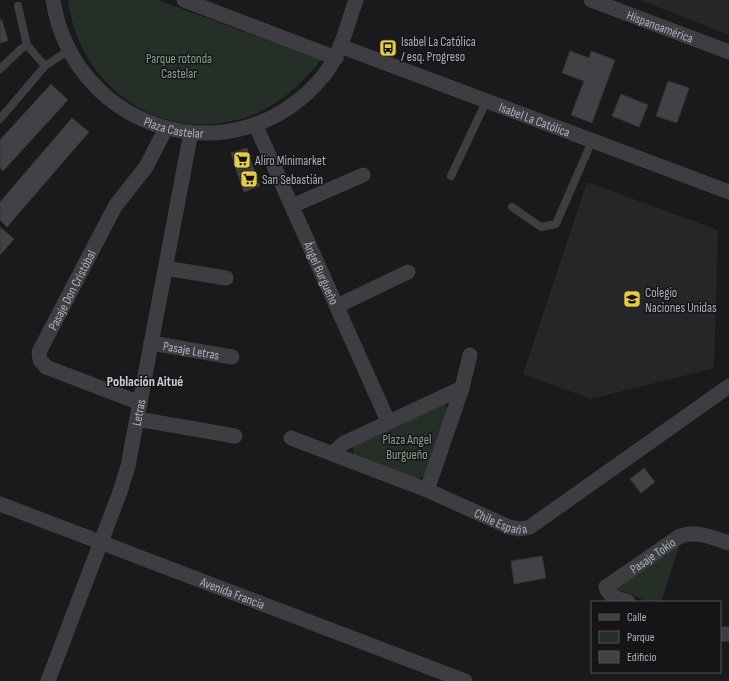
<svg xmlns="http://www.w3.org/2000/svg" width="729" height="681" viewBox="0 0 729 681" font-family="'Sofia Sans Condensed',sans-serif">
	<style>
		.built { fill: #262628 }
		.green { fill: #262e28 }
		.building { fill: #414245; stroke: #343437 }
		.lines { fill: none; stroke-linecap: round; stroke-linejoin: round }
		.lane { stroke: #3d3d42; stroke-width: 8 }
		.street { stroke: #3d3d42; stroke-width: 15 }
		.labels { text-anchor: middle; stroke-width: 3; stroke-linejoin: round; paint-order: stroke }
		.street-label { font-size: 13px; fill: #adafba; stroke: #151417 }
		.poi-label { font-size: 13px; fill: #adafba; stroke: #151417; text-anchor: start }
		.park-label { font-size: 13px; fill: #86a48c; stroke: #151417 }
		.neighbourhood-label { font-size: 14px; font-weight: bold; fill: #ceced6; stroke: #151417 }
	</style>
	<rect width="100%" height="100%" fill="#1a1a1c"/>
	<path class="built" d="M 640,0 L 729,0 L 729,35 Z
		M 587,182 L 718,230 L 714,368 L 591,399 L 523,374 Z"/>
	<path class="green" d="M 68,0 L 158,0 L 321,60 C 302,84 277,107 247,117 C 162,146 79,87 68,0 Z
		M 443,400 L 449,411 L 425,476 L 418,479 L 354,456 L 352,442 Z
		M 680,544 L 661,602 L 649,602 L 616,589 Z"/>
	<path class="building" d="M 0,20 L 2,20 L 8,41 L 0,43 Z
		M 570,51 L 589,58 L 591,51 L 615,60 L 592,123 L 571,115 L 584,81 L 562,73 Z
		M 668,81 L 689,88 L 677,123 L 656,116 Z
		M 51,84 L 68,100 L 3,171 L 0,168 L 0,140 Z
		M 621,94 L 648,105 L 639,127 L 612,116 Z
		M 72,118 L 89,132 L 7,227 L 0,220 L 0,202 Z
		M 247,148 L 253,167 L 237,172 L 231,153 Z
		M 253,167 L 260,186 L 244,192 L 237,172 Z
		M 0,227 L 14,239 L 0,255 Z
		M 644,468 L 655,482 L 641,493 L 630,479 Z
		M 542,556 L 546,578 L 514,584 L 511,561 Z"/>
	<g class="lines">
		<path class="lane" d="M 18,6 L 27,45
			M 0,69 L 21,49 L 27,45 L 45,66
			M 0,119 L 45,66 L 69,50
			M 451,176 L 486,102
			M 512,207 L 541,227 L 556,224 L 592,141"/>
		<g class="street">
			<path id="s1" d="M 53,0 C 74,133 238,181 324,75 C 341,54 347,25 356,0"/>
			<path d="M 184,0 L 336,58"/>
			<path id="s2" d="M 591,0 L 729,52"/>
			<path id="s3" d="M 340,46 L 729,192"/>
			<path id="s4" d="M 255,124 L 388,421"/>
			<path d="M 292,206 L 363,175"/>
			<path d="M 165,268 L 226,278"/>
			<path d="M 337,306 L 408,272"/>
			<path id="s5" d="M 151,343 L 232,357"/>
			<path id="s6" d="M 140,403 L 46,367 L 40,360 L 39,352 L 109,218 L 116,205 L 146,167 L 166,128"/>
			<path d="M 137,419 L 235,436"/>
			<path id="s7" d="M 291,438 L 427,490 L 509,527 L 520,529 L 530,527 L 729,386"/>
			<path d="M 333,453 L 344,443 L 462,388"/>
			<path d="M 427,490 L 462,388 L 470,355"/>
			<path id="s8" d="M 0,504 L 465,681"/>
			<path id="s9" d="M 628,602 C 620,599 609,597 606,587 L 680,536 C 697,530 713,538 729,543"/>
			<path d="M 720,634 L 729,634"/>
			<path id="s10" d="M 48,681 L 120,492 L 128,466 L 191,132"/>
		</g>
	</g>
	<defs>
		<symbol id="bus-square" viewBox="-11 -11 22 22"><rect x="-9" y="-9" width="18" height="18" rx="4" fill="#e6cb47" stroke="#151417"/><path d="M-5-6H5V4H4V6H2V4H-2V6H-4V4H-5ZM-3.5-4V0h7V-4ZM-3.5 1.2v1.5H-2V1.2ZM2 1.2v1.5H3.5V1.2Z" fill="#111"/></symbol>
		<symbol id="supermarket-square" viewBox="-11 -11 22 22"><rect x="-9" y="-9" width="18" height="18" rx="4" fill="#e6cb47" stroke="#151417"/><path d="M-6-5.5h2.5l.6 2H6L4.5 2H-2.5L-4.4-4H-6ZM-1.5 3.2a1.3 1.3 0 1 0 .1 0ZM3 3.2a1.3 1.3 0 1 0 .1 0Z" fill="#111"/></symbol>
		<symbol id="school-square" viewBox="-11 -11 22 22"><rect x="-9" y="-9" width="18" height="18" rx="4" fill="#e6cb47" stroke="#151417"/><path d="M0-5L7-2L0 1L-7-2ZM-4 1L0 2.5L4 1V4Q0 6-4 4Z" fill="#111"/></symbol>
	</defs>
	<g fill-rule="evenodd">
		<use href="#bus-square" x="378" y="38" width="20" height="20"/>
		<use href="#supermarket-square" x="232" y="150" width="20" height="20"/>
		<use href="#supermarket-square" x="239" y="169" width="20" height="20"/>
		<use href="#school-square" x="622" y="289" width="20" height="20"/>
	</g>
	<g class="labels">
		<g class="street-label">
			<text dy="5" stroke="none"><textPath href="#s2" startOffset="74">Hispanoamérica</textPath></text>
			<text dy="5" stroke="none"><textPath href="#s3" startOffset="208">Isabel La Católica</textPath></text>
			<text dy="5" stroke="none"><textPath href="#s1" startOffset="188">Plaza Castelar</textPath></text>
			<text dy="5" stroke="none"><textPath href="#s4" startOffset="163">Ángel Burgueño</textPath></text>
			<text dy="5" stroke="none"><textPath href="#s6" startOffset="188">Pasaje Don Cristóbal</textPath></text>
			<text dy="5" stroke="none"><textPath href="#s5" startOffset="41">Pasaje Letras</textPath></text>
			<text dy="5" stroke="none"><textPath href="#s10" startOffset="284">Letras</textPath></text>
			<text dy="5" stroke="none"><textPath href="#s7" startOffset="226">Chile España</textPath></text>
			<text dy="5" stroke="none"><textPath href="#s9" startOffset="84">Pasaje Tokio</textPath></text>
			<text dy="5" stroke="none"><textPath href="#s8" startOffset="249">Avenida Francia</textPath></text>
		</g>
		<g class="poi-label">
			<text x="401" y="46">Isabel La Católica<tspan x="401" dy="15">/ esq. Progreso</tspan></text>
			<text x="255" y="165">Aliro Minimarket</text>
			<text x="262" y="184">San Sebastián</text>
			<text x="645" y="297">Colegio<tspan x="645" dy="15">Naciones Unidas</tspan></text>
		</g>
		<g class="park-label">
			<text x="179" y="63">Parque rotonda<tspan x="179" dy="15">Castelar</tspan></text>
			<text x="407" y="444">Plaza Angel<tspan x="407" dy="15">Burgueño</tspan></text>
		</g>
		<g class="neighbourhood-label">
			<text x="145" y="386">Población Aitué</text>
		</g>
	</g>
	<rect x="591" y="601" width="130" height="72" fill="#151417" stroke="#525258"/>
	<rect x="599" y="614" width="20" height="6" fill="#3d3d42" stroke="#525258"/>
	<text x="627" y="621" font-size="12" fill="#adafba">Calle</text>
	<rect x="599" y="631" width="20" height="12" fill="#262e28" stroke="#525258"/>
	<text x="627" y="641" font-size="12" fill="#adafba">Parque</text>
	<rect x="599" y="651" width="20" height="12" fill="#414245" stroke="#525258"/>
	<text x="627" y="661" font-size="12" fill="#adafba">Edificio</text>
</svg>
